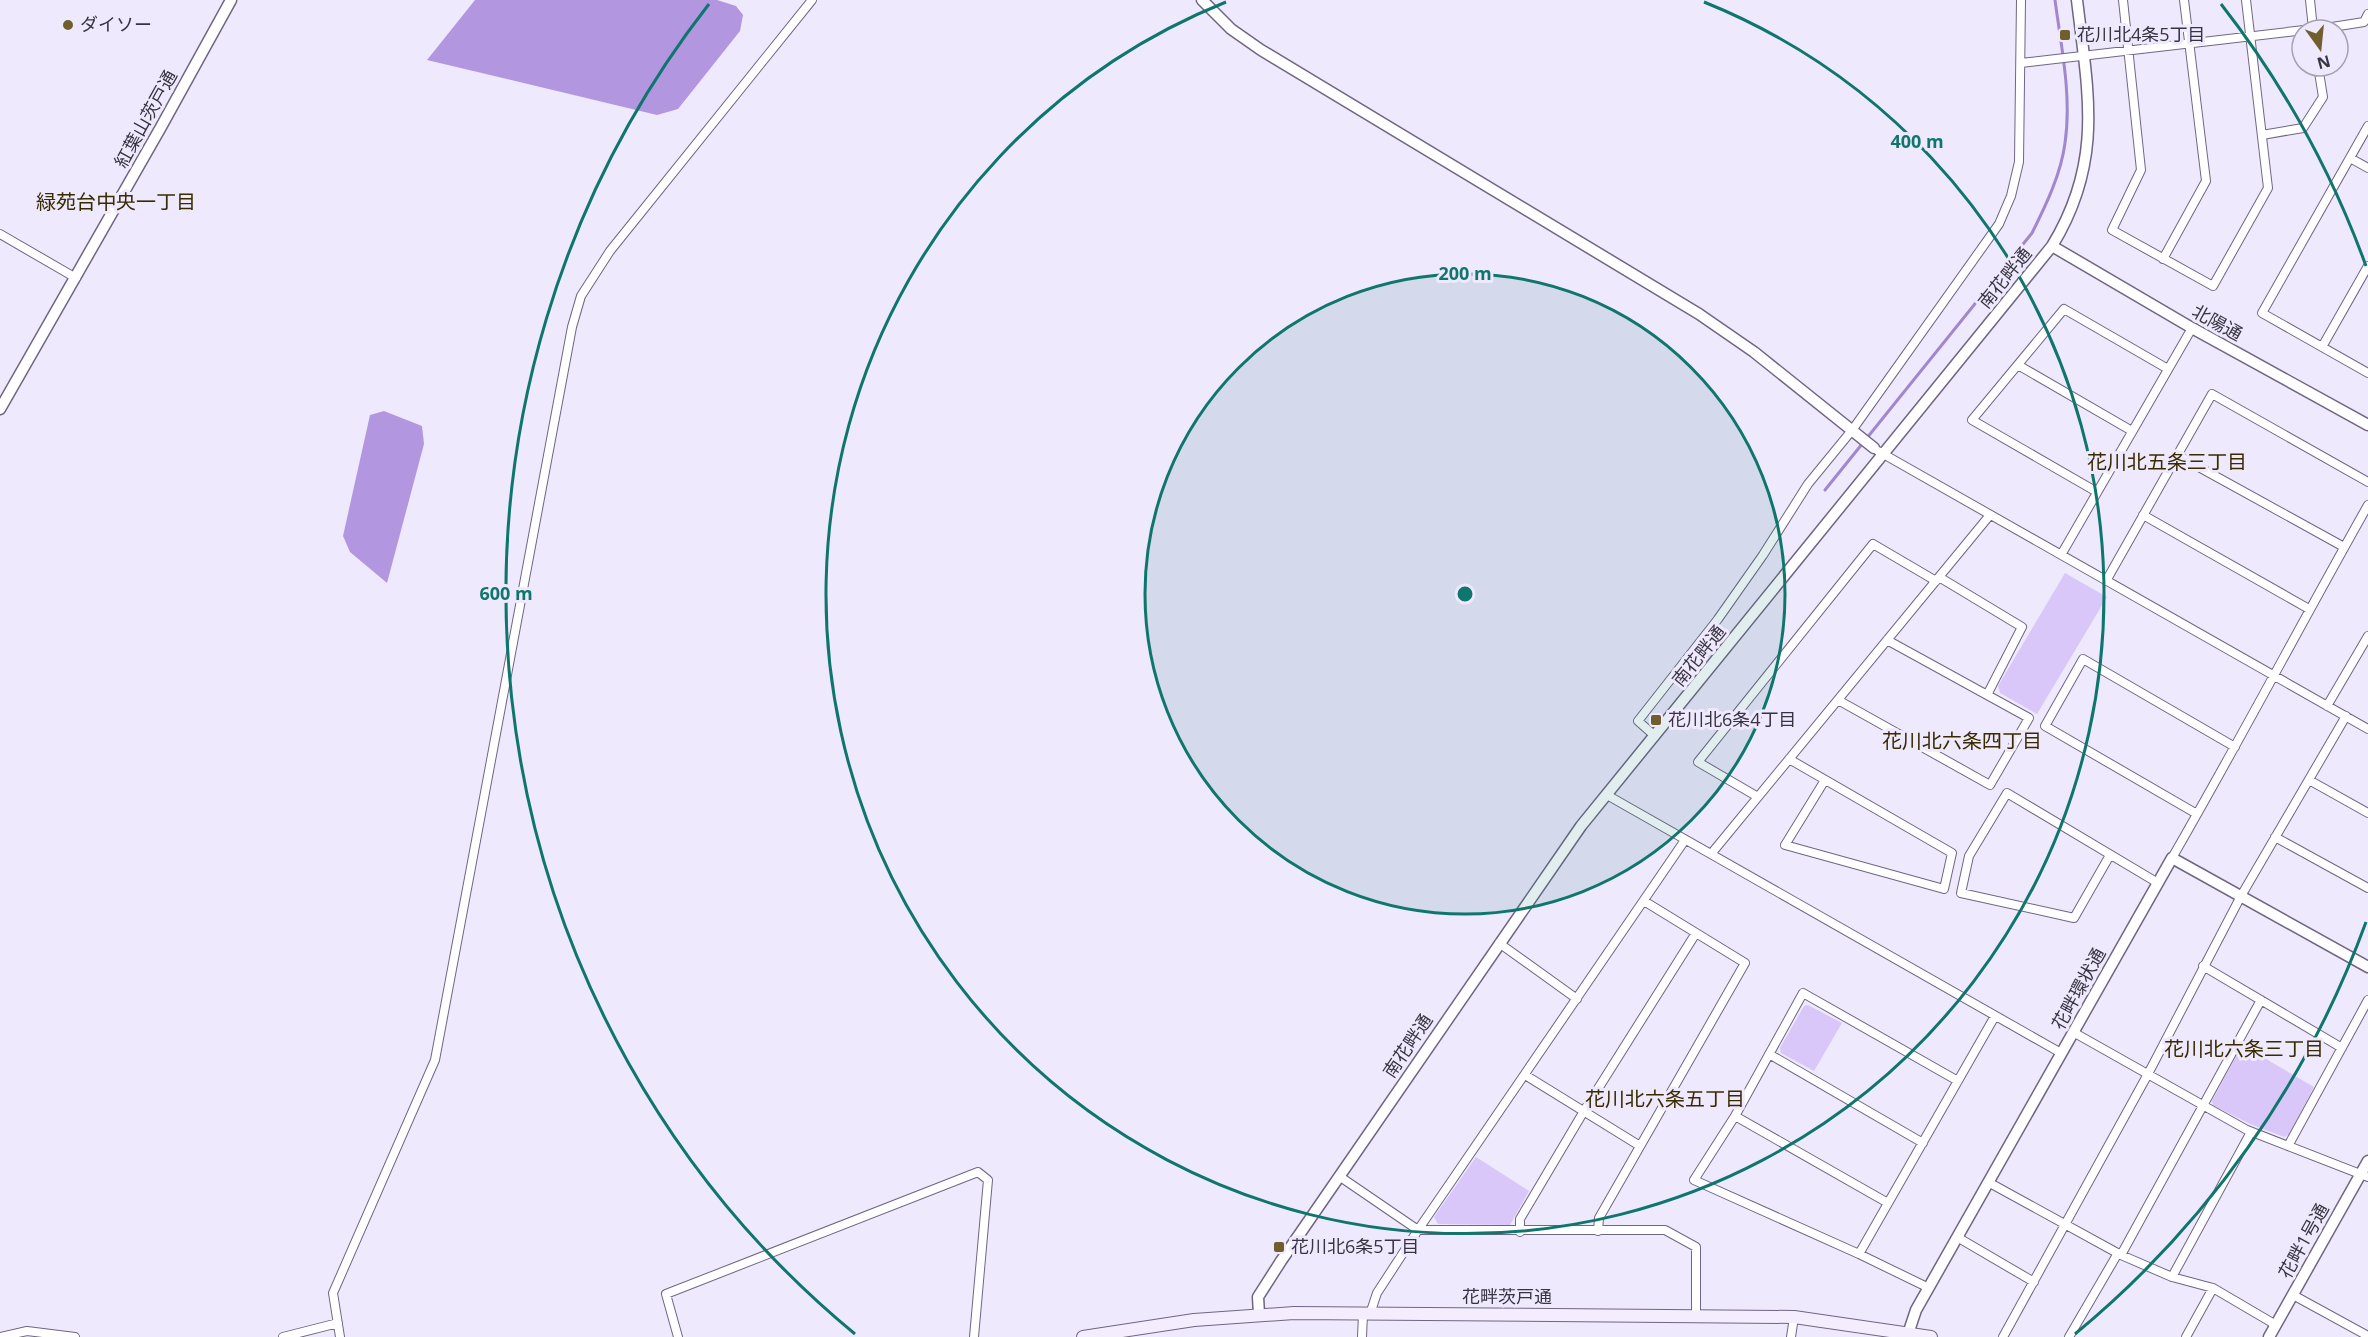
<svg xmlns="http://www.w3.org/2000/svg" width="2368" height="1337" viewBox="0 0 2368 1337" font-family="'Open Sans','Noto Sans JP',sans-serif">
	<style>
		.green { fill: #d8c7f8 }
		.forest { fill: #b297e0 }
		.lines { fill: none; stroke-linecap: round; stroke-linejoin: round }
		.stream { stroke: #a187ce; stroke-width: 3 }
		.minor-casing { stroke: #706583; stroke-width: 10 }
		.tertiary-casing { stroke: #706583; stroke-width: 13 }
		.secondary-casing { stroke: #706583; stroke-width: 14 }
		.minor { stroke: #fff; stroke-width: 8 }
		.tertiary { stroke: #fff; stroke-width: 10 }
		.secondary { stroke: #f3edfd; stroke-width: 12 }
		.ring { fill: none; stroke: #0f766e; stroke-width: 3 }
		.poi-dot { fill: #705f2d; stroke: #efe9fd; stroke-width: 2 }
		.labels { text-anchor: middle; stroke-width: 6; stroke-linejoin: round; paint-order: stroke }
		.poi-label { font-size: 18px; fill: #383341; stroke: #efe9fd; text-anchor: start }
		.street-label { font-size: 18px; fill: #383341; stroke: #efe9fd }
		.neighbourhood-label { font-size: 20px; fill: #382b00; stroke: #efe9fd }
		.centre { fill: #0f766e; stroke: #efe9fd; stroke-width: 3 }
		.ring-label { font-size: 18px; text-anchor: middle; font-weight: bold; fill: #0f766e; stroke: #efe9fd; stroke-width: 6; stroke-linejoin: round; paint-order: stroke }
	</style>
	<rect width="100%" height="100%" fill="#efe9fd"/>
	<path class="green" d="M 2065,573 L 2107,597 L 2037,714 L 2000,693 L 1998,686 Z
		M 1808,1005 L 1842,1023 L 1814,1071 L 1781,1053 L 1780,1048 L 1804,1006 Z
		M 2242,1045 L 2314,1087 L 2289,1135 L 2284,1137 L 2250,1124 L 2213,1105 L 2212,1101 Z
		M 1476,1157 L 1529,1191 L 1510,1225 L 1438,1224 L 1434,1217 Z"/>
	<path class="forest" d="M 475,0 L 717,0 L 736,6 L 743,15 L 740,31 L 678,109 L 657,115 L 427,60 Z
		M 384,411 L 422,426 L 424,444 L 387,583 L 350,552 L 343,536 L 370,415 Z"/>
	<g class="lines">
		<path class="stream" d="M 1825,490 L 2032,233 C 2046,205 2061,174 2065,143 C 2072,96 2061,46 2055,0"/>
		<defs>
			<path id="minor" d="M 2123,0 L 2141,170 L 2112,230 L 2213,286 L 2268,188 L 2246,0
				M 2313,30 L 2364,22 L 2368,14
				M 2021,63 L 2313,29 L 2310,0
				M 2368,126 L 2262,313 L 2368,373
				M 2262,135 L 2303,128 L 2323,97 L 2318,66
				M 2350,158 L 2368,168
				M 0,234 L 76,278
				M 2163,259 L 2206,181 L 2184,0
				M 2322,347 L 2368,266
				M 2018,365 L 2132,431
				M 1878,451 L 2368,729
				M 2177,455 L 2344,547
				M 2097,492 L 1972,420 L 2064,309 L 2168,369
				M 2143,515 L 2309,609
				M 2061,555 L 2192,328
				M 1939,577 L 2022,627 L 1987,695
				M 2106,581 L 2212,394 L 2368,482
				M 1838,700 L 1990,785 L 2029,718 L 1887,640
				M 2327,706 L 2368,636
				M 1655,736 L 1638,721 L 1718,619 L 1763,555 L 1808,484 L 1853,429 L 1999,224 L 2011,196 L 2019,162 L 2021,0
				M 1789,759 L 1952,853 L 1944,889 L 1785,845 L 1825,780
				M 2309,780 L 2368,813
				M 1607,795 L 2061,1053
				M 1758,797 L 1698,762 L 1873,544 L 1936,581
				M 2197,814 L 2045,726 L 2083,659 L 2235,747
				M 2275,837 L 2368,888
				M 1711,854 L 1990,515
				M 2110,855 L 2074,918 L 1961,893 L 1969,856 L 2007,793 L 2158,883
				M 2172,858 C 2239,742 2302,622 2368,505
				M 1499,943 L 1577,999
				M 2203,966 L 2342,1048
				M 2073,1032 L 2247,1130 L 2368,1177
				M 1769,1054 L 1923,1143
				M 1525,1075 L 1640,1146
				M 1735,1116 L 1888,1203
				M 2288,1146 L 2368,1000
				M 1339,1176 L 1418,1230 L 1665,1230 L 1696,1247 L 1696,1316
				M 1988,1182 L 2121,1255 L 2172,1277 L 2213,1288 L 2276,1325
				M 1598,1231 L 1599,1218 L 1745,963 L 1644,901
				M 1520,1232 L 1520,1219 L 1584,1111 L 1696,933
				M 1957,1237 L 2034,1282
				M 1859,1254 L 1995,1016
				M 2121,1255 L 2261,1000
				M 2172,1277 L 2251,1132
				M 1929,1288 L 1859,1254 L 1694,1180 L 1735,1116 L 1803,993 L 1958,1081
				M 2293,1295 L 2368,1336
				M 1370,1314 L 1377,1293 L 1418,1230 L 1685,840
				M 0,1337 L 27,1331 L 75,1337
				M 283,1337 L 338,1323
				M 340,1337 L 333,1293 L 435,1060 L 572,327 L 581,296 L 610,251 L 812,0
				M 678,1337 L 666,1294 L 978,1172 L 988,1180 L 974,1337
				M 1362,1337 L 1363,1314
				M 1791,1337 L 1794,1317
				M 2003,1337 L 2148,1074 L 2241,896 L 2346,716
				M 2069,1337 L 2118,1253
				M 2186,1337 L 2213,1288"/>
			<path id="tertiary" d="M 1202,0 L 1231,29 L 1261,50 L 1699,314 L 1754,352 L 1874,448
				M 2052,246 L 2192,328 L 2368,425
				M 0,409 L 161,127 L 231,0
				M 1259,1314 L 1258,1297 L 1281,1261 L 1581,826 L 2052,246 C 2104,161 2088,93 2077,0
				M 1908,1334 L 1916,1310 L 2172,858 L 2368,967
				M 2269,1337 L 2368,1161"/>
			<path id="secondary" d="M 1083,1337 L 1194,1320 L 1294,1313 L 1794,1317 L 1931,1337"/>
		</defs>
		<use href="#minor" class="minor-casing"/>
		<use href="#tertiary" class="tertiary-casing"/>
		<use href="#secondary" class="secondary-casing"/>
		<use href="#minor" class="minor"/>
		<use href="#tertiary" class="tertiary"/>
		<use href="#secondary" class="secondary"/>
	</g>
	<circle cx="1465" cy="594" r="320" fill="#0f766e" fill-opacity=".12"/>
	<g class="ring">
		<circle cx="1465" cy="594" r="320"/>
		<path d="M1704 2A639 639 0 1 1 1226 2"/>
		<path d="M2366 922A959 959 0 0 1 2075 1334M855 1334A959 959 0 0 1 709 4M2221 4A959 959 0 0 1 2366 266"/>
	</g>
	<g class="poi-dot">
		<circle cx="68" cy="25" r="6"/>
		<rect x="2059" y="29" width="12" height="12" rx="3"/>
		<rect x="1650" y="714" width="12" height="12" rx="3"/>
		<rect x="1273" y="1241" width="12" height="12" rx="3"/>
	</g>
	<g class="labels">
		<g class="poi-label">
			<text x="80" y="31">ダイソー</text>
			<text x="2077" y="41">花川北4条5丁目</text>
			<text x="1668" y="726">花川北6条4丁目</text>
			<text x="1291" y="1253">花川北6条5丁目</text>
		</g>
		<g class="street-label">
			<text transform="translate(146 119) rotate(-61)" y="6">紅葉山茨戸通</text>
			<text transform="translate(2005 278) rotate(-51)" y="6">南花畔通</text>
			<text transform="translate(2217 323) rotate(29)" y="6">北陽通</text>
			<text transform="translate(1699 656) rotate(-51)" y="6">南花畔通</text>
			<text transform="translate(2079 989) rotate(-61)" y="6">花畔環状通</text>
			<text transform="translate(1408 1046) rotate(-56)" y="6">南花畔通</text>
			<text transform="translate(2304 1241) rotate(-61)" y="6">花畔1号通</text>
			<text x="1507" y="1303">花畔茨戸通</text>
		</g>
		<g class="neighbourhood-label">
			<text x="116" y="209">緑苑台中央一丁目</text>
			<text x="2167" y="469">花川北五条三丁目</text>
			<text x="1962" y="748">花川北六条四丁目</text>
			<text x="2244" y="1056">花川北六条三丁目</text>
			<text x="1665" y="1106">花川北六条五丁目</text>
		</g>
	</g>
	<circle cx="1465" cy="594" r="9" class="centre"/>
	<g class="ring-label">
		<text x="1917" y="148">400 m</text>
		<text x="1465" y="280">200 m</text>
		<text x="506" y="600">600 m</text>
	</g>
	<g transform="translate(2320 48) rotate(165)"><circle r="28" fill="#efe9fd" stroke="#a6a0b2" stroke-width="1.5"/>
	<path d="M0-4.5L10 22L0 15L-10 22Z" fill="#705f2d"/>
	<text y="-9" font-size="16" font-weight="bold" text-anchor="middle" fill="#383341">N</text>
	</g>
</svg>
